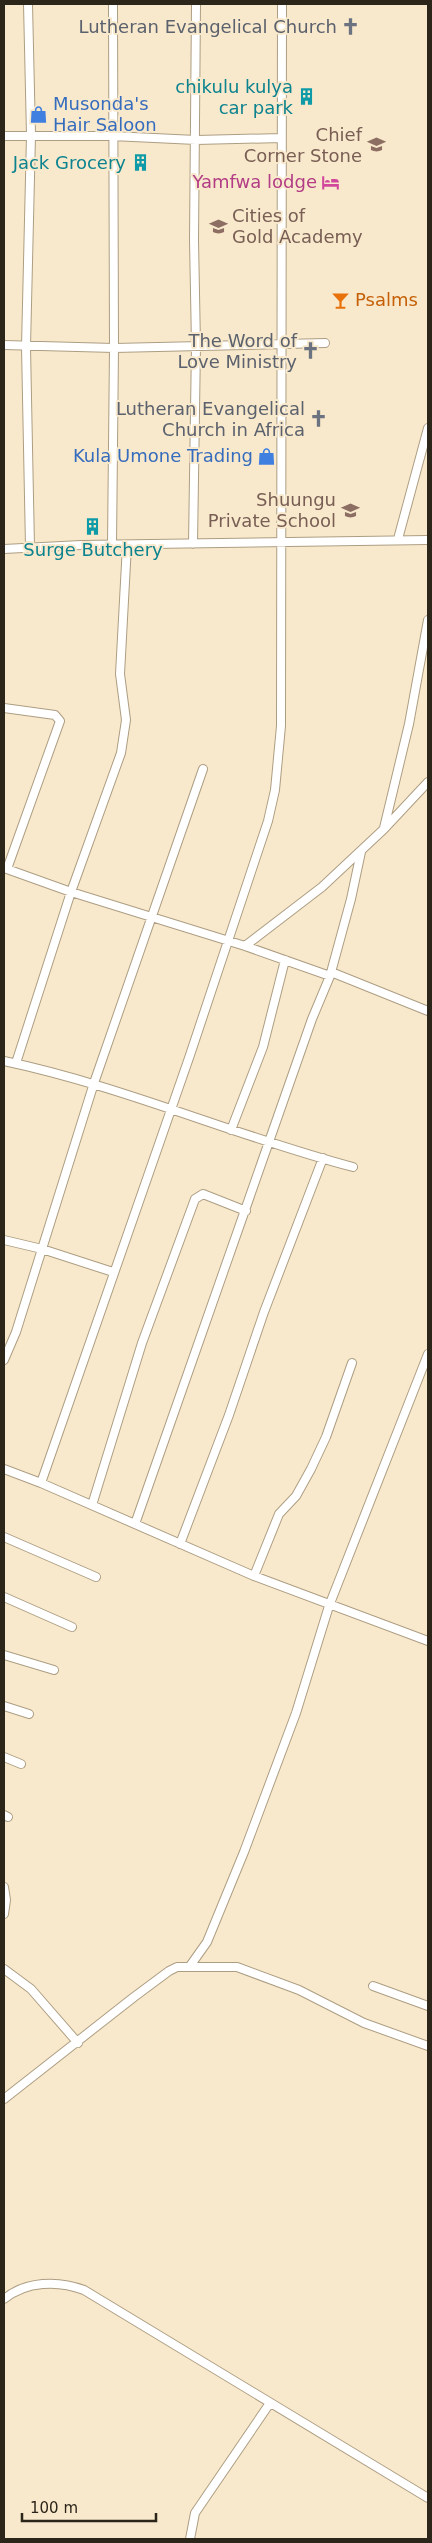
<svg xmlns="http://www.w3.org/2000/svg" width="432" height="2543" viewBox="0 0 432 2543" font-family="'DejaVu Sans',sans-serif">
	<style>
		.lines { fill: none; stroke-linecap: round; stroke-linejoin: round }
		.street-casing { stroke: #ad9e83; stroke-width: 10 }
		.street { stroke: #fff; stroke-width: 8 }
		.labels { text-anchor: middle; stroke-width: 4; stroke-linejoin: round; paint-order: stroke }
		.worship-label { font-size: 18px; fill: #5b616d; stroke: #f9e9cc; text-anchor: end }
		.culture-label { font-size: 18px; fill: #0d838f; stroke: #f9e9cc; text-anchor: end }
		.shop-label { font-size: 18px; fill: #366cbe; stroke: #f9e9cc; text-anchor: start }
		.education-label { font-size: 18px; fill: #785e54; stroke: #f9e9cc; text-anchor: end }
		.hotel-label { font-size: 18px; fill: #b23c85; stroke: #f9e9cc; text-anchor: end }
		.food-label { font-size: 18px; fill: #c56008; stroke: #f9e9cc; text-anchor: start }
	</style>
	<rect width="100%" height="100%" fill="#f9e9cc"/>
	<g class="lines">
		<defs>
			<path id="street" d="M 28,4 L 31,135 L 26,347 L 30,547
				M 282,4 L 281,726 L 275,790 L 268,821 L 190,1055 L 41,1483 L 254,1576 L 428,1641
				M 4,136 L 112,136 L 196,140 L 281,138
				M 4,345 L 114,348 L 325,343
				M 398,539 L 428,428
				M 193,544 L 196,345 L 194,240 L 196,4
				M 112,545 L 114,348 L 113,4
				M 4,549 L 81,545 L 428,540
				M 4,708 L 55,715 L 60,721 L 7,869
				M 384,828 L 409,724 L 428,620
				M 4,868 L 71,892 L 245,946 L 322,887 L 384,829 L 428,782
				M 245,946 L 330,976
				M 331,972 L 428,1011
				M 4,1061 C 123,1086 235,1136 353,1167
				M 16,1063 L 71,892 L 121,753 L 126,720 L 120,674 L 127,545
				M 231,1130 L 263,1047 L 285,960
				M 4,1240 L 42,1249 L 113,1272
				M 4,1360 L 16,1332 L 94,1083 L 203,769
				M 4,1469 L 41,1483
				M 92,1505 L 142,1343 L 195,1199 L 203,1194 L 246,1211
				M 135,1524 L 312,1019 L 330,976 L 351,899 L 361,852
				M 4,1537 L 96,1577
				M 180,1544 L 229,1415 L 264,1312 L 323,1158
				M 254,1576 L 279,1514 L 296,1496 L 311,1469 L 326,1437 L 352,1363
				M 4,1597 L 72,1627
				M 4,1655 L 54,1670
				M 4,1706 L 29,1714
				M 4,1757 L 21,1764
				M 4,1815 L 8,1817
				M 4,1887 L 6,1900 L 4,1914
				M 190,1966 L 207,1942 L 244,1852 L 296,1713 L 329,1606 L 428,1354
				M 4,1969 L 31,1989 L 78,2043
				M 373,1986 L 428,2006
				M 4,2099 L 134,1997 L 169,1971 L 177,1967 L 237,1967 L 299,1990 L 364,2023 L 428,2046
				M 4,2299 C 26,2281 58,2280 84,2290 L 428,2498
				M 190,2539 L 195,2513 L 270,2403"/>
		</defs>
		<use href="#street" class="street-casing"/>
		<use href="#street" class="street"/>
	</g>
	<defs>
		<symbol id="church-bare" viewBox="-9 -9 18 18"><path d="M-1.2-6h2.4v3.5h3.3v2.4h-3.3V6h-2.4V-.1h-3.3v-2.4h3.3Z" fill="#6b7280" stroke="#f9e9cc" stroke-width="2.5" paint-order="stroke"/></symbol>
		<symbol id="building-bare" viewBox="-9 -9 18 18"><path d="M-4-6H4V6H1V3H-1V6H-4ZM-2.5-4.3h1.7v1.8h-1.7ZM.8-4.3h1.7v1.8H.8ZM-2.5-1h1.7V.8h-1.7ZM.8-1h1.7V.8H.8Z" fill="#0f9aa8" stroke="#f9e9cc" stroke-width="2.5" paint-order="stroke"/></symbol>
		<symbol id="shop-bare" viewBox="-9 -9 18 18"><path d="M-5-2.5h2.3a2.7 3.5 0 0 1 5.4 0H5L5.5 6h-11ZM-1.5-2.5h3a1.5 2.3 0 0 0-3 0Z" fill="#3f7fe0" stroke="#f9e9cc" stroke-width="2.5" paint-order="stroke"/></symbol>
		<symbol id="school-bare" viewBox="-9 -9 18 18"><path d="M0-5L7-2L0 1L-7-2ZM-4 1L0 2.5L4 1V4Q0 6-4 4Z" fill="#8d6e63" stroke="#f9e9cc" stroke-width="2.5" paint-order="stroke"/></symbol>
		<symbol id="hotel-bare" viewBox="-9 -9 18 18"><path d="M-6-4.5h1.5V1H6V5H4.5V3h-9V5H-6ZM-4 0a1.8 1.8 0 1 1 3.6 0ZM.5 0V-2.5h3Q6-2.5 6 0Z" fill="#d1479c" stroke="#f9e9cc" stroke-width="2.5" paint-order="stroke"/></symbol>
		<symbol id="bar-bare" viewBox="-9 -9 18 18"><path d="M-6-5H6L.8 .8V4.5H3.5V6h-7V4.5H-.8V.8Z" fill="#e8710a" stroke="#f9e9cc" stroke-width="2.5" paint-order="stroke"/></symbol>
	</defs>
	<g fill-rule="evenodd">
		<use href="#church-bare" x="338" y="14" width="25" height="25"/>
		<use href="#building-bare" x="294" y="84" width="25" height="25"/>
		<use href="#shop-bare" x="26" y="102" width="25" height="25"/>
		<use href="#school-bare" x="364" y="132" width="25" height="25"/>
		<use href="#building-bare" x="128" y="150" width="25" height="25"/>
		<use href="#hotel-bare" x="318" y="170" width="25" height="25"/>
		<use href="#school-bare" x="206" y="214" width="25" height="25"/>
		<use href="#bar-bare" x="328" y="288" width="25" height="25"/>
		<use href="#church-bare" x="298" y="338" width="25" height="25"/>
		<use href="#church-bare" x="306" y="406" width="25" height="25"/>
		<use href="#shop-bare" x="254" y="444" width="25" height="25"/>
		<use href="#school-bare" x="338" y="498" width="25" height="25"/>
		<use href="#building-bare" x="80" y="514" width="25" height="25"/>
	</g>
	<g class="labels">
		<g class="worship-label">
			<text x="337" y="33">Lutheran Evangelical Church</text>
			<text x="297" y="347">The Word of<tspan x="297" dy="21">Love Ministry</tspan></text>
			<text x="305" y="415">Lutheran Evangelical<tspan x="305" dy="21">Church in Africa</tspan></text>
		</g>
		<g class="culture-label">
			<text x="293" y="93">chikulu kulya<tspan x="293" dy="21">car park</tspan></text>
			<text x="126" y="169">Jack Grocery</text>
			<text x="93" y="556" text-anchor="middle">Surge Butchery</text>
		</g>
		<g class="shop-label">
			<text x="53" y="110">Musonda's<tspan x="53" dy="21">Hair Saloon</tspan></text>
			<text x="253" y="462" text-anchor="end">Kula Umone Trading</text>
		</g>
		<g class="education-label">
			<text x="362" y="141">Chief<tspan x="362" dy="21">Corner Stone</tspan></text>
			<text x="232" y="222" text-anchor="start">Cities of<tspan x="232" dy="21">Gold Academy</tspan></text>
			<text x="336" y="506">Shuungu<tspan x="336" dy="21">Private School</tspan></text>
		</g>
		<g class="hotel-label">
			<text x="317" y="188">Yamfwa lodge</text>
		</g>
		<g class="food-label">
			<text x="355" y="306">Psalms</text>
		</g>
	</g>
	<rect width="432" height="2543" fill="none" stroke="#2b251a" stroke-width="10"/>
	<path d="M22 2513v8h134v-8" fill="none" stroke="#2b251a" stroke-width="2.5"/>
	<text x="30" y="2513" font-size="15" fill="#2b251a" stroke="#f9e9cc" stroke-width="4" paint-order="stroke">100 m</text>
</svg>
